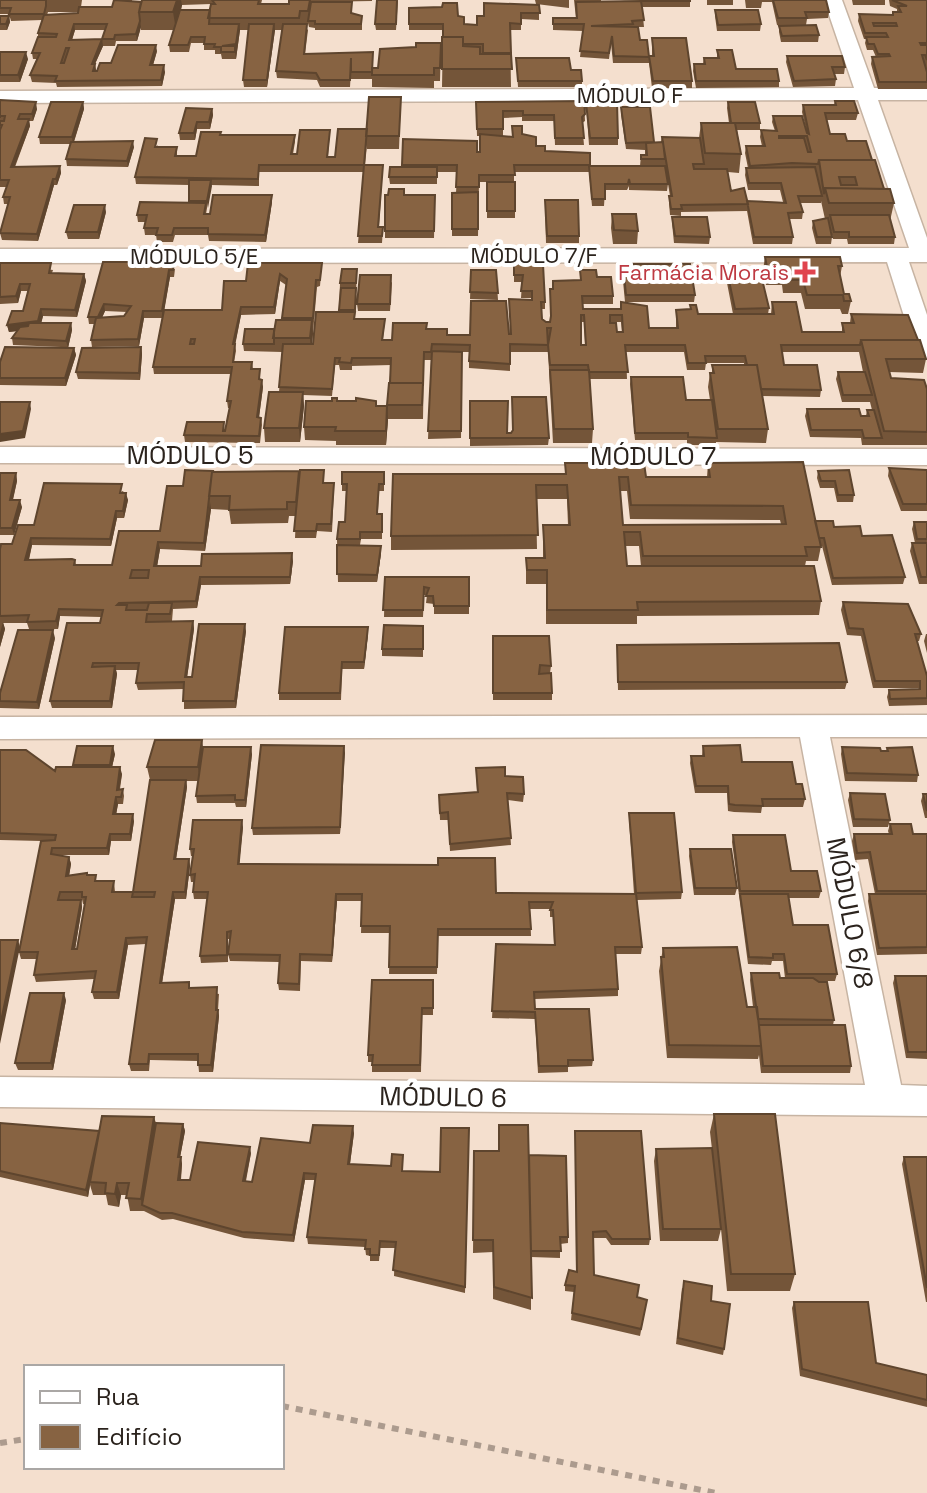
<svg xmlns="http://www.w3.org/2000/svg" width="927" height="1493" viewBox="0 0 927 1493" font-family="'Space Grotesk',sans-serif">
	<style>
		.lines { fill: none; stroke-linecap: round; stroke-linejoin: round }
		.minor-casing { stroke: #c7b4a3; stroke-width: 3 }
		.path { stroke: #ac9b8e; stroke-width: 6; stroke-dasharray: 7 7; stroke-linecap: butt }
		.minor { fill: #fff; fill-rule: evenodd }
		.wall { fill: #745539; fill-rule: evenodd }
		.shaded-wall { fill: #5e452e }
		.building { fill: #876342; stroke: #5e452e; stroke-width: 2; fill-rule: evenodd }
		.health-dot { fill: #e0444e; stroke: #fff; stroke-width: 3 }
		.labels { text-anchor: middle; stroke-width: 8; stroke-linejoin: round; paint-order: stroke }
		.far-street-label { font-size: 22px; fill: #2b231d; stroke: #fff }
		.far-health-label { font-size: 22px; fill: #be3a42; stroke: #fff; text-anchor: end }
		.street-label { font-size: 26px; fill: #2b231d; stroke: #fff }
	</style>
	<rect width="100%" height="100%" fill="#f4dfce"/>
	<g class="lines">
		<defs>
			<path id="minor" d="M 824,0 L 842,0 L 874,88 L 927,88 L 927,100 L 878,100 L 927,238 L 927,262 L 909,262 L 927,315 L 927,358 L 919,356 L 915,351 L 887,262 L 0,263 L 0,249 L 909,248 L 858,100 L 0,103 L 0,91 L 854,88 Z
				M 0,447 L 927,449 L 927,465 L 0,463 Z
				M 927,715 L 927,737 L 830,737 L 901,1085 L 927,1086 L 927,1116 L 0,1107 L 0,1077 L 865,1085 L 800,737 L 0,739 L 0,717 Z"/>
		</defs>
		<use href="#minor" class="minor-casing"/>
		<path class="path" d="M 282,1406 L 716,1493
			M 0,1443 L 26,1439"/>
		<use href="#minor" class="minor"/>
	</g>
	<path class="wall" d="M 0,0 L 82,0 L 81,7 L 112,7 L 114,0 L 132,0 L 132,2 L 141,2 L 142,0 L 262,0 L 261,4 L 289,4 L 289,0 L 372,0 L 372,1 L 313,2 L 352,13 L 362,23 L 362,30 L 315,30 L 315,28 L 309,27 L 308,23 L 301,23 L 308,30 L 305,54 L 378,68 L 416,47 L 441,43 L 440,81 L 434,81 L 434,88 L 372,87 L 372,79 L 351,79 L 351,70 L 350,87 L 320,87 L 317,80 L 277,78 L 276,71 L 282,30 L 275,30 L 267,87 L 244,87 L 243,80 L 249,30 L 240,30 L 236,59 L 222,59 L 221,54 L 215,54 L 215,50 L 204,50 L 204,43 L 191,43 L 189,52 L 170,52 L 169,45 L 174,30 L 141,30 L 141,27 L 137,41 L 116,41 L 115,46 L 103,46 L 102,39 L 105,30 L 75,30 L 72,40 L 102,39 L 103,46 L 95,64 L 96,71 L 111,63 L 157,51 L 153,65 L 165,72 L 162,86 L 57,87 L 56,83 L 32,82 L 30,75 L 37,59 L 33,59 L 32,53 L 38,37 L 38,33 L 42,20 L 11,21 L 9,14 L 0,14 ZM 211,4 L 210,10 L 181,10 L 182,5 ZM 48,12 L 78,12 L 78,13 L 47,15 Z
		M 398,0 L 396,30 L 376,30 L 375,24 Z
		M 535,0 L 569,0 L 569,8 L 536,4 Z
		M 574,0 L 601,0 L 601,2 L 640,0 L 690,1 L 690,7 L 642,7 L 644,27 L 638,27 L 640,40 L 649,57 L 649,63 L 613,63 L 611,43 L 609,59 L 580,57 L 583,31 L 553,30 L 553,18 L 576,18 Z
		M 707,0 L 733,0 L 733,5 L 707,5 Z
		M 745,0 L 826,0 L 829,12 L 828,18 L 807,19 L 806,25 L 777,25 L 772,2 L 762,2 L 761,8 L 746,8 Z
		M 852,0 L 885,0 L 885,5 L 853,5 Z
		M 889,0 L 927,0 L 927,89 L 878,89 L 871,64 L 872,57 L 876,57 L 873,50 L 867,50 L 865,43 L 866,39 L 864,39 L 858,21 L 859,14 L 892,15 L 893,12 L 897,12 L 897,9 L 890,6 Z
		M 539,5 L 539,20 L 521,19 L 521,30 L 510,30 L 511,87 L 442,87 L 443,30 L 409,30 L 409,8 L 458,16 L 464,24 L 477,25 L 484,16 Z
		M 715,10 L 761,24 L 760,31 L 717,31 L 715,16 Z
		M 0,16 L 9,16 L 10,22 L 7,30 L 0,30 Z
		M 779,26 L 819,35 L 818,42 L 781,42 L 779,32 Z
		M 652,38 L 692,81 L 692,88 L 652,88 L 649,63 L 649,56 L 652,56 Z
		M 717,50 L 736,69 L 779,81 L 779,87 L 696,88 L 693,71 L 694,64 L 703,64 L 704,58 L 717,58 Z
		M 0,52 L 28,59 L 20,82 L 0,82 Z
		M 787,56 L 845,67 L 844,74 L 834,74 L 836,79 L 835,86 L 793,87 L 786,62 Z
		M 516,58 L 571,70 L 582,81 L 582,87 L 518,87 Z
		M 401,97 L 399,149 L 367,149 L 367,145 L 365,165 L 383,165 L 379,227 L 383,227 L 382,243 L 358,243 L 364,172 L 259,172 L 259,186 L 211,185 L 206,214 L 210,214 L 272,195 L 272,202 L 266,242 L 209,241 L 208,235 L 175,235 L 173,242 L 157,242 L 156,235 L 145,235 L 144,228 L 145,222 L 138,222 L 137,215 L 189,203 L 189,185 L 136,184 L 135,177 L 158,145 L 158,147 L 177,147 L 177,156 L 196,156 L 221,132 L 221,135 L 295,135 L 295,142 L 293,154 L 297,154 L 330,130 L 328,157 L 335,157 Z
		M 0,100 L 37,109 L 33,121 L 29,121 L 30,126 L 15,167 L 60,166 L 61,173 L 57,185 L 54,185 L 38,241 L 2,240 L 0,233 L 8,204 L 4,204 L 3,197 L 7,187 L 0,187 L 0,193 L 0,128 L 2,125 L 0,128 Z
		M 584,101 L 585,121 L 582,123 L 584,145 L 555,145 L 554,121 L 522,121 L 522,117 L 503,118 L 503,136 L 512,137 L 522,134 L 545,151 L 590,166 L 640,166 L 641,155 L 645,155 L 645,150 L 626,149 L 621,114 L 621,107 L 654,142 L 661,142 L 662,137 L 699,138 L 701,123 L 729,123 L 727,108 L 728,102 L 760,123 L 760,130 L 737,130 L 741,154 L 739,173 L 728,172 L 731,191 L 747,201 L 783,202 L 780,190 L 748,190 L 745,175 L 746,168 L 748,168 L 745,153 L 746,146 L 762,146 L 760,137 L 761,130 L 775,131 L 772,122 L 773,116 L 807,133 L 802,112 L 803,105 L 834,105 L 835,101 L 858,113 L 856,120 L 827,120 L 830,134 L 847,141 L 872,160 L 884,189 L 894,203 L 890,221 L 895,237 L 894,244 L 848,244 L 847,239 L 833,239 L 829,222 L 832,237 L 831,244 L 816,244 L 812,228 L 813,221 L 825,219 L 821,201 L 821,203 L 800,203 L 803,212 L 802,219 L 789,219 L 793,237 L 792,244 L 753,244 L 747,211 L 681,212 L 681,216 L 670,215 L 669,203 L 670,196 L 668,184 L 667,191 L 629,190 L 629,186 L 627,190 L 605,190 L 604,206 L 592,206 L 589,172 L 514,172 L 514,182 L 479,182 L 478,236 L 452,236 L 452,193 L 456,193 L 457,172 L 437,172 L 437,184 L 390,184 L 389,177 L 402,167 L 403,139 L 480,152 L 480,136 L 477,136 L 476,102 Z
		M 83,102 L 84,109 L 74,142 L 134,147 L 128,167 L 67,166 L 66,159 L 70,144 L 40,144 L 39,137 Z
		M 586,103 L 618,138 L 618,145 L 589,145 Z
		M 212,109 L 213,115 L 210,129 L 197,129 L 195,140 L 180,140 L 179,133 Z
		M 487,182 L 515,182 L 515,218 L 487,218 Z
		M 385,195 L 435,195 L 434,238 L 385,238 Z
		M 545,207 L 579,236 L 579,243 L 546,243 Z
		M 106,212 L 99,239 L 68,239 L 66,232 Z
		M 612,214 L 638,231 L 637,244 L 613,244 L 611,228 Z
		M 672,217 L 710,237 L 709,244 L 674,243 L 672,223 Z
		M 765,257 L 842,266 L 840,277 L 844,294 L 851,301 L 848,314 L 842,314 L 840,309 L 805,309 L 801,293 L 783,293 L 782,285 L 766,285 L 763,270 Z
		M 103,262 L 175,269 L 174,277 L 170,277 L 164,310 L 222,310 L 246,281 L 322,263 L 320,286 L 317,287 L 312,344 L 313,344 L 339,312 L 340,283 L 357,269 L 355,319 L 385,319 L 383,340 L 392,340 L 426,329 L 447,335 L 511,334 L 509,299 L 532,300 L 532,298 L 521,298 L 522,282 L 514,282 L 514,264 L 545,302 L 545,309 L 541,309 L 542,319 L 546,322 L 550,322 L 551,318 L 550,289 L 553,289 L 553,281 L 580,280 L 580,270 L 597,277 L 613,296 L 613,304 L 583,304 L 583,309 L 620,309 L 621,302 L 649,328 L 676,328 L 676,310 L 690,309 L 690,305 L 698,314 L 733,314 L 727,283 L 728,276 L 769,308 L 768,314 L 771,314 L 772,302 L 802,332 L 842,332 L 842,323 L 850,323 L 851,314 L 918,340 L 926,359 L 923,373 L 889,372 L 891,378 L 927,389 L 927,445 L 862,445 L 861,438 L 810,437 L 805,416 L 807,409 L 861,416 L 866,416 L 867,410 L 872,410 L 870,402 L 842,402 L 836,379 L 838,372 L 863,372 L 859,352 L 782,352 L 784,365 L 821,390 L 820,397 L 762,396 L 768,429 L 766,443 L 716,442 L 716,445 L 687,445 L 687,440 L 635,440 L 630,384 L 631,377 L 686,400 L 710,400 L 708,387 L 710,373 L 712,373 L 712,365 L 744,365 L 744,363 L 706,363 L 705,370 L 687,370 L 684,352 L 626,352 L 627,379 L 590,379 L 593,429 L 592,443 L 553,443 L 548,352 L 510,352 L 510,371 L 469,368 L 469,352 L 462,352 L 461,438 L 428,439 L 431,360 L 424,360 L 423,419 L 388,419 L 386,445 L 336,445 L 336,441 L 305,440 L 304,427 L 337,401 L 387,406 L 391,365 L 352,366 L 352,370 L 340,370 L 339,365 L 335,365 L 332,396 L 303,395 L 304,406 L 300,442 L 265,442 L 264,428 L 279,392 L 282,352 L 244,351 L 243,344 L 274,329 L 282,320 L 286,285 L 280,281 L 275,314 L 241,315 L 235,344 L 236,351 L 234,362 L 252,362 L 253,369 L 260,369 L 260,379 L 263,387 L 259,417 L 261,418 L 262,425 L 260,443 L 185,442 L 184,435 L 225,429 L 225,431 L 230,408 L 228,408 L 227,401 L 231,374 L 154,374 L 153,367 L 162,318 L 144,318 L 139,346 L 92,347 L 91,340 L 94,324 L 89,324 L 88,317 ZM 105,311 L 127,312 L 124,316 L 102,318 ZM 581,322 L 584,322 L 585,345 L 581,345 ZM 610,322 L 621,322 L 622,332 L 617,332 Z
		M 0,263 L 53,270 L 52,273 L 84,274 L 86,281 L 77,317 L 43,316 L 41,323 L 71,323 L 72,330 L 68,348 L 74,348 L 76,355 L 66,386 L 0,385 L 0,362 L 61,347 L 13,345 L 12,338 L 17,331 L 9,332 L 7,325 L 23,311 L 28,291 L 21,291 L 18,303 L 0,304 Z
		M 623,264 L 695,295 L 694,302 L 625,302 L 622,271 Z
		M 471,270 L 496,270 L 498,300 L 470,299 Z
		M 392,282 L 390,311 L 358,311 L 357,304 Z
		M 141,347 L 142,354 L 140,380 L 78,379 L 76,372 Z
		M 470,401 L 507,433 L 549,438 L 548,445 L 470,446 Z
		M 565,463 L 646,477 L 707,477 L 708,463 L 815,521 L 862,536 L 905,577 L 903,584 L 832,585 L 822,546 L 821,546 L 818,561 L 806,561 L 805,566 L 821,601 L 819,615 L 637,616 L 637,624 L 546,624 L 546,584 L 526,584 L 526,558 L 543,558 L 543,525 L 568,525 L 567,499 L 536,499 L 537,549 L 391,550 L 391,536 L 565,474 ZM 620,491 L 627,491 L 630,519 L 780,520 L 781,524 L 623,525 ZM 625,546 L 639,546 L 641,566 L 627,566 Z
		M 889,468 L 927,470 L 927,511 L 901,511 L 888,476 Z
		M 849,470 L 854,495 L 853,502 L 837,502 L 834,488 L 820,488 L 817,478 L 818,471 Z
		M 214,472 L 324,483 L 334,490 L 332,532 L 317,531 L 316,538 L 295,538 L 296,516 L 289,516 L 288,523 L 231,524 L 229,510 L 211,509 L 205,551 L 160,549 L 157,566 L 201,566 L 293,561 L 290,584 L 201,585 L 197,608 L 173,609 L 172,621 L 148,621 L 148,622 L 193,621 L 194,629 L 187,677 L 192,677 L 246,631 L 236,708 L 184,709 L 184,689 L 138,690 L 136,683 L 138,670 L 116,670 L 117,674 L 112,708 L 52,708 L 50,701 L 100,623 L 101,617 L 60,616 L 58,629 L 29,629 L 27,623 L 3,623 L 5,629 L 0,647 L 0,549 L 12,544 L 34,525 L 123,491 L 128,500 L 124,518 L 117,518 L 111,546 L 32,545 L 29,560 L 75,560 L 76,565 L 112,565 L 160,531 L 183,486 Z
		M 384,472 L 384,491 L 379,491 L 378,514 L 382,514 L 382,539 L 361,539 L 360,545 L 381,546 L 381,553 L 377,582 L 338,582 L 337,539 L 345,522 L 346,491 L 342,491 L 342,484 Z
		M 0,473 L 16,473 L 17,481 L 13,500 L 22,507 L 14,535 L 0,535 Z
		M 914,522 L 927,522 L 927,584 L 919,584 L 910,551 L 912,543 L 915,543 L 912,529 Z
		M 385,577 L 469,577 L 469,614 L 434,614 L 434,604 L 426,603 L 427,595 L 424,595 L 423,617 L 384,617 Z
		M 843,602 L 921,634 L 919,641 L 917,641 L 927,676 L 927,705 L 889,706 L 887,697 L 889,690 L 918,689 L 919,688 L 873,688 L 861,636 L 847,635 L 841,610 Z
		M 423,626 L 423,657 L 382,656 L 382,649 Z
		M 368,634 L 364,669 L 342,669 L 341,700 L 279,700 L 279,693 Z
		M 926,634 L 927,634 L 927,653 L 924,641 Z
		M 493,636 L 551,666 L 550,673 L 539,673 L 552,693 L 552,700 L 493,700 Z
		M 55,638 L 39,709 L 0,708 L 0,693 Z
		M 617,645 L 847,682 L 845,689 L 618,690 Z
		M 344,746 L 340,834 L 253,835 L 252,828 Z
		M 703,746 L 796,784 L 805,799 L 803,807 L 762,807 L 761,813 L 734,812 L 728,811 L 727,793 L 695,793 L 690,763 L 691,756 L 702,756 Z
		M 203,747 L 252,754 L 246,807 L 236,807 L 235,803 L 197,803 L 196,796 L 198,781 L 186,781 L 187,787 L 176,859 L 189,859 L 190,866 L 186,899 L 175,899 L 162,983 L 219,994 L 218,1010 L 219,1016 L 213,1072 L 199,1072 L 198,1061 L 150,1060 L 149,1071 L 131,1071 L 129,1064 L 146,944 L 128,945 L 119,999 L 94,999 L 92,992 L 94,979 L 36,982 L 34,975 L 37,959 L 21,959 L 19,952 L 41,841 L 0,840 L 0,750 L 55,771 L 74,767 L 73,765 L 115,754 L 112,767 L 122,774 L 120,789 L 123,789 L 124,796 L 123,804 L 118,804 L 116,814 L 134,821 L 131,841 L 111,841 L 109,855 L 59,855 L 69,857 L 71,864 L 69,875 L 87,875 L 97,881 L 114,881 L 115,892 L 133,892 L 135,897 L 133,892 L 150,780 L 147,767 ZM 62,899 L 82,899 L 83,904 L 85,904 L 77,949 L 75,949 L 82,907 L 81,900 Z
		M 842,747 L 881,751 L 886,751 L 887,748 L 918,775 L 917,782 L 845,781 L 841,754 Z
		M 476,768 L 505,776 L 524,794 L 523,802 L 508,800 L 511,845 L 450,851 L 448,820 L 440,820 L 439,795 L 477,792 Z
		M 850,793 L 890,820 L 888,827 L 853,827 L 848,800 Z
		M 923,794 L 927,794 L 927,818 L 925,818 L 921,801 Z
		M 629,813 L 682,892 L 681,899 L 637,900 L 642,947 L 641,954 L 615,954 L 618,989 L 618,996 L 535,999 L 535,1009 L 593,1060 L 592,1066 L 568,1067 L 568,1072 L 538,1073 L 535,1019 L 492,1018 L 496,944 L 554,945 L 553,917 L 550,917 L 550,909 L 530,909 L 531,936 L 438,936 L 437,974 L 389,974 L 390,933 L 361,933 L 362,901 L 337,901 L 332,962 L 301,961 L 300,991 L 279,990 L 278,983 L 279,962 L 230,961 L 228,954 L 230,939 L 228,939 L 228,962 L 201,963 L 200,956 L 208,899 L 194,899 L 193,892 L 194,882 L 191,882 L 190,875 L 193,856 L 191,856 L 190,849 L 243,827 L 239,864 L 496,893 L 634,894 L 629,820 Z
		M 890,824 L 913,834 L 927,834 L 927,954 L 877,955 L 868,901 L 869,894 L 875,894 L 868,859 L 855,860 L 852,841 L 854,834 L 889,834 L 888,831 Z
		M 733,835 L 821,891 L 819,898 L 789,898 L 793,925 L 837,974 L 835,981 L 817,981 L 834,1020 L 833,1025 L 851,1066 L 850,1073 L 761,1073 L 759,1055 L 758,1059 L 667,1058 L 659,971 L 663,948 L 747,1007 L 753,1007 L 750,980 L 751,973 L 785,978 L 783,961 L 772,961 L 771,965 L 748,964 L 732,842 Z
		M 690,849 L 737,888 L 735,895 L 694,895 L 689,856 Z
		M 895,976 L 927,976 L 927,1059 L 906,1058 L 893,983 Z
		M 433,980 L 433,1015 L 422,1015 L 421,1072 L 372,1072 L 372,1062 L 368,1062 L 368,1055 Z
		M 66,1000 L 53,1070 L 18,1070 L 15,1063 Z
		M 714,1114 L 795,1274 L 790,1291 L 727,1291 L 721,1229 L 718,1241 L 660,1241 L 654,1161 L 656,1149 L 719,1210 L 710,1132 Z
		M 154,1117 L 156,1123 L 183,1124 L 185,1131 L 180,1157 L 182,1164 L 181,1180 L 190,1180 L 251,1153 L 246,1181 L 252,1182 L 310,1143 L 354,1133 L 350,1164 L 391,1166 L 403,1155 L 403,1171 L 440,1172 L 469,1128 L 465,1293 L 394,1276 L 395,1248 L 380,1248 L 379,1261 L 370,1261 L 370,1256 L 366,1255 L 365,1247 L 308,1244 L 307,1237 L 315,1180 L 305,1180 L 294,1242 L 244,1238 L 173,1219 L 162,1220 L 144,1211 L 130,1211 L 127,1195 L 121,1195 L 119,1207 L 108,1205 L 106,1195 L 93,1195 L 90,1185 L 88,1197 L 0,1177 L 0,1123 L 99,1131 Z
		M 575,1131 L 650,1239 L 649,1245 L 611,1245 L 606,1238 L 593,1238 L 594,1275 L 637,1297 L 647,1300 L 640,1336 L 571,1320 L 574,1292 L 565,1291 L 565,1285 L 576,1272 Z
		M 474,1151 L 529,1155 L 568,1237 L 568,1243 L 560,1244 L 560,1258 L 531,1257 L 531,1310 L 493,1299 L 493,1252 L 473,1253 Z
		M 904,1157 L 927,1157 L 927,1302 L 926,1302 L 902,1164 Z
		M 682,1288 L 711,1301 L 724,1349 L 723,1355 L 676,1344 Z
		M 794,1302 L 876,1363 L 927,1375 L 927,1407 L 800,1376 L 792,1308 Z"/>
	<path class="shaded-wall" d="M 177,0 L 181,0 L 182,5 L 176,30 L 173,12 Z
		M 9,16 L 10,22 L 7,30 L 6,24 Z
		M 140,21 L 141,27 L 137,41 L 136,34 Z
		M 74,24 L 75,30 L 70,46 L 69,40 Z
		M 239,24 L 240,30 L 236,59 L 235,51 L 222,52 Z
		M 274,24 L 275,30 L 267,87 L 267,80 Z
		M 102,39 L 103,46 L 95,64 L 96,70 L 94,78 L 92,64 Z
		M 156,45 L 157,51 L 151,72 L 150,65 Z
		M 26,52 L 28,59 L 20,82 L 18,75 Z
		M 164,65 L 165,72 L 162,86 L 161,80 Z
		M 36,102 L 37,109 L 33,121 L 32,114 Z
		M 83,102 L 84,109 L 73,144 L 72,137 Z
		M 212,109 L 213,115 L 210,129 L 209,122 Z
		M 29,119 L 30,126 L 12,173 L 11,167 Z
		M 197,122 L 197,129 L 195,140 L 194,133 Z
		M 133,141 L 134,147 L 128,167 L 127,161 Z
		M 60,166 L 61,173 L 57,185 L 56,179 Z
		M 53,179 L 54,185 L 38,241 L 37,234 Z
		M 211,180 L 212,186 L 208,208 L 207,201 Z
		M 272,195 L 272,202 L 266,242 L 265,235 Z
		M 105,205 L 106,212 L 99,239 L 98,232 Z
		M 169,270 L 170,277 L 163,318 L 162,311 Z
		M 84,274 L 86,281 L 77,317 L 75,310 Z
		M 280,274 L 280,281 L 275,314 L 274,307 Z
		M 20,284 L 21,291 L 18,303 L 16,296 Z
		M 104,304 L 105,311 L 99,324 L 98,317 Z
		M 241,307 L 241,315 L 234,351 L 233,344 Z
		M 41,309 L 43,316 L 40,328 L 9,332 L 7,325 Z
		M 143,311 L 144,318 L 139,346 L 138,339 Z
		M 312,320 L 313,334 L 311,351 L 310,338 Z
		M 71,323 L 72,330 L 68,348 L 66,341 Z
		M 141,347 L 142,354 L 140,380 L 139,373 Z
		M 74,348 L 76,355 L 66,386 L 65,378 Z
		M 262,380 L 263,387 L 258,425 L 257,417 Z
		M 303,392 L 304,406 L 300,442 L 299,428 Z
		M 30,402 L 31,409 L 25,438 L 0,442 L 0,434 Z
		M 387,406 L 388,420 L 386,445 L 386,431 Z
		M 16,473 L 17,481 L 11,507 L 10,500 Z
		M 126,493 L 128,500 L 124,518 L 123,511 Z
		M 20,500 L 22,507 L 14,535 L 12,528 Z
		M 210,502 L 211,509 L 205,551 L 204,543 Z
		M 116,511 L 117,518 L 111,546 L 110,539 Z
		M 31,538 L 32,545 L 27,567 L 25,560 Z
		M 158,542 L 160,549 L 156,573 L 154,566 Z
		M 381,546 L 381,553 L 377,582 L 377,575 Z
		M 292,553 L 293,561 L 290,584 L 290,577 Z
		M 200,577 L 201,585 L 197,608 L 196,601 Z
		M 59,609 L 60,616 L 58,629 L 56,621 Z
		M 193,621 L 194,629 L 186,685 L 185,677 Z
		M 3,622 L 5,629 L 0,647 L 0,633 Z
		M 245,624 L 246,631 L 236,708 L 235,701 Z
		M 368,627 L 368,634 L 364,669 L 364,662 Z
		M 53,630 L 55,638 L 39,709 L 37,702 Z
		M 115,666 L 117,674 L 112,708 L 110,701 Z
		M 202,740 L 204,754 L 200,781 L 198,767 Z
		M 113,746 L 115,754 L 111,772 L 110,765 Z
		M 344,746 L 345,753 L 340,834 L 340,827 Z
		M 251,747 L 252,754 L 246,807 L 245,800 Z
		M 120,767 L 122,774 L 118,797 L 117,790 Z
		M 186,780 L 187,787 L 175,866 L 174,859 Z
		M 116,797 L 118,804 L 115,821 L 113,814 Z
		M 133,814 L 134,821 L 131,841 L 130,834 Z
		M 242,820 L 243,827 L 239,871 L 238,864 Z
		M 110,834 L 111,841 L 109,855 L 107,848 Z
		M 69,857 L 71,864 L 68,883 L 66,876 Z
		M 189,859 L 190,866 L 186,899 L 185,892 Z
		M 173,892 L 175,899 L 161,990 L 160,983 Z
		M 336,894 L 337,901 L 332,962 L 332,955 Z
		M 81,900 L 82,907 L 74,956 L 72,949 Z
		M 126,938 L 128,945 L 119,999 L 117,992 Z
		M 18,940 L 20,947 L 0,1044 L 0,1026 Z
		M 64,993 L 66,1000 L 53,1070 L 51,1063 Z
		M 218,1010 L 219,1016 L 213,1072 L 211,1065 Z
		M 154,1117 L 157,1130 L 142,1205 L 141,1199 Z
		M 183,1124 L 185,1131 L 179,1163 L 178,1157 Z
		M 353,1126 L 354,1133 L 349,1171 L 348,1164 Z
		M 99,1131 L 90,1182 L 90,1185 L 88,1197 L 86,1190 Z
		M 250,1147 L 251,1153 L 244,1188 L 243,1181 Z
		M 181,1157 L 182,1164 L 180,1186 L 178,1180 Z
		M 304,1173 L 305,1180 L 294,1242 L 293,1235 Z
		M 117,1183 L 121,1195 L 119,1207 L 115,1194 Z"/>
	<path class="building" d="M 0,0 L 46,0 L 46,6 L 44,14 L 9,14 L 11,8 L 0,8 Z
		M 114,0 L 141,2 L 139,12 L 140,21 L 136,34 L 115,35 L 114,39 L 102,39 L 107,24 L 74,24 L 69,40 L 102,39 L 92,64 L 95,64 L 93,71 L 97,71 L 100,63 L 111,63 L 118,45 L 156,45 L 150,65 L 164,65 L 161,80 L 55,81 L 57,76 L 30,75 L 40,53 L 32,53 L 38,37 L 56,37 L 57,34 L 38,33 L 44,15 L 78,13 L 79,7 L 112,7 ZM 66,48 L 69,48 L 64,63 L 61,63 Z
		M 142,0 L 177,0 L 173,12 L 139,12 Z
		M 212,0 L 259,0 L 258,4 L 289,4 L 289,0 L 310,0 L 308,11 L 300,11 L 299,18 L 208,18 L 211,4 L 215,4 Z
		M 377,0 L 397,0 L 396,24 L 375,24 Z
		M 641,0 L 690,0 L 690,1 L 642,1 Z
		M 773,0 L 826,0 L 829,12 L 805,12 L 807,18 L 778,18 Z
		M 892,0 L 927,0 L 927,43 L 920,43 L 921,45 L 927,45 L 927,60 L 925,55 L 922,55 L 927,72 L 927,82 L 879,82 L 872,57 L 890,56 L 889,54 L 878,54 L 874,44 L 868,44 L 866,37 L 888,37 L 886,33 L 865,33 L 859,14 L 893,15 L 893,12 L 901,12 L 898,6 L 907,6 ZM 873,23 L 896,23 L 897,26 L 874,26 Z
		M 641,1 L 644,20 L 632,21 L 633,24 L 591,26 L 638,27 L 640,40 L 647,40 L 649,57 L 614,56 L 612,36 L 609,53 L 580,51 L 584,24 L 553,24 L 553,18 L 577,18 L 576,2 Z
		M 311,2 L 352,2 L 351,13 L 362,16 L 361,24 L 315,24 L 315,21 L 308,21 Z
		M 443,3 L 457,3 L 458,16 L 464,17 L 464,24 L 477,25 L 477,16 L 484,16 L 484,3 L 539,5 L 540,13 L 521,13 L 521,24 L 510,23 L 511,53 L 483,53 L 483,44 L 463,44 L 463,37 L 443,37 L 443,24 L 409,24 L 409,8 L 442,7 Z
		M 180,10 L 210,10 L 209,24 L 239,24 L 236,44 L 222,46 L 235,46 L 235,52 L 221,52 L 221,47 L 214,47 L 215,44 L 204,44 L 205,37 L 191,37 L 188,45 L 169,45 Z
		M 715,10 L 758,10 L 761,24 L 718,25 Z
		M 0,16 L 9,16 L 6,24 L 0,24 Z
		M 249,24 L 274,24 L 267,80 L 243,80 Z
		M 283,24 L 307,24 L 304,54 L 373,52 L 372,72 L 351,72 L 351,58 L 350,80 L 320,80 L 316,73 L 276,71 Z
		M 816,25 L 819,35 L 782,36 L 779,26 Z
		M 442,37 L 463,37 L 463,46 L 480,47 L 480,54 L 511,54 L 512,69 L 442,69 Z
		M 652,38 L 686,38 L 692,81 L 653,81 L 649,56 L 654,56 Z
		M 416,43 L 441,43 L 440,68 L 434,68 L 434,75 L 372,75 L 372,68 L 378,68 L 380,49 L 416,47 Z
		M 717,50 L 732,50 L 736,69 L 777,69 L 779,81 L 696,81 L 694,64 L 705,64 L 704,58 L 719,58 Z
		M 0,52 L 26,52 L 18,75 L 0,75 Z
		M 787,56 L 842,56 L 845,67 L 832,67 L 836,79 L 794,81 Z
		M 516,58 L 569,58 L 571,70 L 581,70 L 582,81 L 518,81 Z
		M 369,97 L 401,97 L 399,136 L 366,136 Z
		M 0,100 L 36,102 L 32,114 L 20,114 L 18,119 L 29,119 L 11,167 L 60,166 L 56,179 L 53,179 L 37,234 L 0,233 L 10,197 L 3,197 L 9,180 L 0,180 L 0,130 L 2,125 L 0,125 L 0,121 L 4,121 L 5,116 L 0,116 L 0,118 Z
		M 584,101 L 585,114 L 582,117 L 584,138 L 555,138 L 554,115 L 523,115 L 523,111 L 503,111 L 503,129 L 477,129 L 476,102 Z
		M 835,101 L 854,101 L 858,113 L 825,113 L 830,134 L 845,134 L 847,141 L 866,141 L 872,160 L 819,160 L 818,164 L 792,163 L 750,166 L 746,146 L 765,146 L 761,130 L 777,131 L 773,116 L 802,116 L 807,133 L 809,134 L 803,105 L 836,105 ZM 779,136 L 807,136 L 811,152 L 808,152 L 804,138 L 779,138 Z
		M 51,102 L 83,102 L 72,137 L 39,137 Z
		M 728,102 L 755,102 L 760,123 L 731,123 Z
		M 586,103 L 617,103 L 618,138 L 590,138 Z
		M 621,107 L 650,107 L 654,142 L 626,143 Z
		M 186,108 L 212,109 L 209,122 L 197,122 L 194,133 L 179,133 Z
		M 701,123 L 735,123 L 741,154 L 705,153 Z
		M 512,126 L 522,126 L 522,134 L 536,137 L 536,146 L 545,146 L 545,151 L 590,153 L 590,165 L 514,165 L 515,175 L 479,175 L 479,187 L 456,187 L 457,165 L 402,165 L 403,139 L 477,141 L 477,152 L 480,152 L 480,134 L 513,137 Z
		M 338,129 L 367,129 L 364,165 L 259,165 L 258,179 L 135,177 L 145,138 L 157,139 L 155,147 L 177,147 L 175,156 L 196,156 L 201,132 L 221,132 L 220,135 L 295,135 L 291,154 L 297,154 L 300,130 L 330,130 L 327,157 L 335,157 Z
		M 662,137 L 700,138 L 704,164 L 693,164 L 694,169 L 727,169 L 731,191 L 744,188 L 748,204 L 681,205 L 682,209 L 671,209 L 669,196 L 672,196 Z
		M 133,141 L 127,161 L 66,159 L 71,142 Z
		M 663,142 L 665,159 L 641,159 L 641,155 L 647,155 L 646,143 Z
		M 819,160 L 875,160 L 884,189 L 825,188 L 824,194 ZM 839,177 L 855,177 L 857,185 L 841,185 Z
		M 364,165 L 383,165 L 378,227 L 383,227 L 382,236 L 358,236 Z
		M 589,166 L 665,166 L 668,184 L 630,184 L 629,179 L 628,184 L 605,184 L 605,199 L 592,199 Z
		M 390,167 L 437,167 L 437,177 L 389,177 Z
		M 815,167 L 822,196 L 798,196 L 803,212 L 788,213 L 793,237 L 754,237 L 747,201 L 786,203 L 781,183 L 749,183 L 746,168 Z
		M 189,180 L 211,180 L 207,201 L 189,201 Z
		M 487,182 L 515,182 L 515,211 L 487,211 Z
		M 825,188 L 890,189 L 894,203 L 829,203 Z
		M 389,189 L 404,189 L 404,195 L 435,195 L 434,231 L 385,231 L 385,195 L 388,195 Z
		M 478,192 L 478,229 L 452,229 L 452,193 Z
		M 213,195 L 272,195 L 265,235 L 208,234 L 208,228 L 174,228 L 172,235 L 156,235 L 158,228 L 144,228 L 147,215 L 137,215 L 140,202 L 206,203 L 204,214 L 210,214 Z
		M 545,200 L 578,200 L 579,236 L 547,236 Z
		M 74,205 L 105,205 L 98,232 L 66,232 Z
		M 612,214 L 636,214 L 638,231 L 614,230 Z
		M 830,215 L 889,215 L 895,237 L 849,237 L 849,232 L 834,232 Z
		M 672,217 L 707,217 L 710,237 L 675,236 Z
		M 828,218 L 832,237 L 817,237 L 813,221 Z
		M 765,257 L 840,257 L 842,266 L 838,266 L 844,294 L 849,294 L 851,301 L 844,301 L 843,295 L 807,295 L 803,280 L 785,280 L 784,272 L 768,272 Z
		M 103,262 L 174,262 L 173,270 L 169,270 L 162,311 L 143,311 L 138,339 L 91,340 L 96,318 L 124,316 L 131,306 L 104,304 L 98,317 L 88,317 Z
		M 0,263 L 51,263 L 49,273 L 84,274 L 75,310 L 41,309 L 38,321 L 7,325 L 12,311 L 23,311 L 30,284 L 20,284 L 16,296 L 0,297 Z
		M 248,263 L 322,263 L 320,280 L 316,280 L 313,318 L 282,318 L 287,279 L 280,274 L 274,307 L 241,307 L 233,344 L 235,344 L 233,362 L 252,362 L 251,369 L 260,369 L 259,379 L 262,380 L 257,417 L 261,418 L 259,436 L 184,435 L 187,422 L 224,422 L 223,431 L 225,431 L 231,401 L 227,401 L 232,367 L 153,367 L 164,310 L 222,310 L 224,281 L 246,281 ZM 191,339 L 195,339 L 194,344 L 190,344 Z
		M 514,264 L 543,264 L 545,302 L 541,302 L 542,319 L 546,322 L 550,322 L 551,316 L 550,289 L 553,289 L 553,281 L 581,280 L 580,270 L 596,270 L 597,277 L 611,277 L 613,296 L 582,296 L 583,309 L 621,309 L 621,302 L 647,306 L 649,328 L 678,328 L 676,310 L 691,309 L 690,305 L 696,305 L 698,314 L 774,314 L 772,302 L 796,302 L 802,332 L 844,332 L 842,323 L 854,323 L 851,314 L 908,315 L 918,340 L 861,340 L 860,345 L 781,345 L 784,365 L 817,365 L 821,390 L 761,389 L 757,365 L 747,365 L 745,356 L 705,356 L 706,363 L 688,363 L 685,345 L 625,345 L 628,372 L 589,372 L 588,365 L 550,365 L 548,345 L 510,344 L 510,364 L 469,361 L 470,345 L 432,344 L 431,352 L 424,352 L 423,386 L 423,383 L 390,383 L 391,358 L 352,358 L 351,363 L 339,362 L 340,358 L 335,358 L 332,389 L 279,387 L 283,344 L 313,344 L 316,312 L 355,312 L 354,319 L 385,319 L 382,340 L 392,340 L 393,323 L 427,323 L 426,329 L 447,329 L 447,335 L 470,335 L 471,301 L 506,301 L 509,334 L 511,334 L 509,299 L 532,300 L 532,291 L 521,291 L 523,275 L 514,275 ZM 581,315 L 584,315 L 586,345 L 581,345 ZM 610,315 L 622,315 L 623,332 L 617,332 L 616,323 L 610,323 ZM 547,328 L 551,328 L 548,345 Z
		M 623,264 L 690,264 L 695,295 L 626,295 Z
		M 342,269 L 357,269 L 356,283 L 340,283 Z
		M 471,270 L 496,270 L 498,293 L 470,292 Z
		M 360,275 L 391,275 L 390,304 L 357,304 Z
		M 761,275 L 769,308 L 735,309 L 728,276 Z
		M 341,288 L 356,288 L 355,310 L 339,310 Z
		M 276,320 L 312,320 L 310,338 L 273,338 Z
		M 29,323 L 71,323 L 66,341 L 12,338 L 20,327 L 28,326 Z
		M 245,329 L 274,329 L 274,344 L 243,344 Z
		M 861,340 L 920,340 L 926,359 L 886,359 L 891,378 L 924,380 L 927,389 L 927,432 L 884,431 Z
		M 5,347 L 74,348 L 65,378 L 0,378 L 0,362 Z
		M 141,347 L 139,373 L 76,372 L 82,348 Z
		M 432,351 L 462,352 L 461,431 L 428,431 Z
		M 712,365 L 757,365 L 768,429 L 718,429 L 710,373 L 714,373 Z
		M 550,370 L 589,370 L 593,429 L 554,429 Z
		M 838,372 L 865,372 L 872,395 L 843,395 Z
		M 631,377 L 683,377 L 686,400 L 712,400 L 717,438 L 688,437 L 688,433 L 635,433 Z
		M 389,383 L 423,383 L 422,405 L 387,405 Z
		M 269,392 L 303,392 L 299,428 L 264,428 Z
		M 512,397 L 546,397 L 549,438 L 470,438 L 470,401 L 508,401 L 507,433 L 511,433 L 513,430 Z
		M 332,398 L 337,398 L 337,401 L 356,401 L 356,398 L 376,401 L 376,406 L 387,406 L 386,431 L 335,431 L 336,427 L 304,427 L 306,401 L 332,401 Z
		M 0,402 L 30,402 L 23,431 L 0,434 Z
		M 807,409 L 859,409 L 861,416 L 869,416 L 867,410 L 874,410 L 882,438 L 864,438 L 862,430 L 811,430 Z
		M 803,462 L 821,547 L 805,547 L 807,556 L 643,556 L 640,532 L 624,532 L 627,566 L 814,566 L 821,601 L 637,602 L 638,610 L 547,610 L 547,570 L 527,570 L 526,558 L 545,558 L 543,525 L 570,525 L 567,485 L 536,485 L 538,535 L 391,536 L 393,474 L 566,474 L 565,463 L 644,463 L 646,477 L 710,477 L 708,463 ZM 619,477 L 628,477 L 631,505 L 783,506 L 786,524 L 623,525 Z
		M 889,468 L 927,470 L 927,504 L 903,504 Z
		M 185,470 L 214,471 L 212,472 L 204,543 L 158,542 L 154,566 L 201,566 L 202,554 L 292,553 L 290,577 L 200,577 L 196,601 L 119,603 L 117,605 L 127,605 L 126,610 L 147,610 L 149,603 L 172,603 L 170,614 L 147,614 L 146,622 L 193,621 L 185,677 L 192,677 L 199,624 L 245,624 L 235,701 L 183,701 L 184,682 L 136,683 L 139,663 L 93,663 L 92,667 L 115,666 L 110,701 L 50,701 L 67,623 L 100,623 L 103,610 L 59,609 L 56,621 L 27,622 L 29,615 L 0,616 L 0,549 L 1,544 L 12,544 L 18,525 L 34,525 L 44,483 L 122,484 L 120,493 L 126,493 L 123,511 L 116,511 L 110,539 L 31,538 L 25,560 L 72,559 L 75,560 L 74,565 L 112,565 L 119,531 L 160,531 L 167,486 L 183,486 ZM 132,570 L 149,570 L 148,578 L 130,578 Z
		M 300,470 L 324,470 L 323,483 L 334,483 L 331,524 L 317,524 L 316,531 L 294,531 Z
		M 849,470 L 854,495 L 838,495 L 835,481 L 821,481 L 818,471 Z
		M 299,471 L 296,502 L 287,502 L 287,509 L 229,510 L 230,496 L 209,496 L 212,472 Z
		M 342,472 L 384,472 L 384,484 L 379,484 L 377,511 L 377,514 L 382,514 L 382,532 L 360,532 L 360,539 L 337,539 L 339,522 L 345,522 L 347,484 L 342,484 Z
		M 0,473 L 16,473 L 10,500 L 20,500 L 12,528 L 0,528 Z
		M 815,521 L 833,521 L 834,527 L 860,526 L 862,536 L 892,535 L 905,577 L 833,578 L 824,538 L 819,538 Z
		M 914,522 L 927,522 L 927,539 L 917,539 Z
		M 912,543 L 927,543 L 927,577 L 921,577 Z
		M 337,545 L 381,546 L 377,575 L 337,574 Z
		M 385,577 L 469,577 L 469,606 L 434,606 L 433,596 L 426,596 L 429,588 L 424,587 L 423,610 L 383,610 Z
		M 843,602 L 908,604 L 921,634 L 915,634 L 927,676 L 927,698 L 890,699 L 889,690 L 920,689 L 920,681 L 875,681 L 863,629 L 849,628 Z
		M 384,625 L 423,626 L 423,649 L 382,649 Z
		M 285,627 L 368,627 L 364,662 L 342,662 L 340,693 L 279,693 Z
		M 18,630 L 53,630 L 37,702 L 0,701 L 0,693 Z
		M 493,636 L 549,636 L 551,666 L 540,665 L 539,674 L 551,673 L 552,693 L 493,693 Z
		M 839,643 L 847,682 L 618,682 L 617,645 Z
		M 155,740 L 202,740 L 198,767 L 147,767 Z
		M 261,745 L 344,746 L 340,827 L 252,828 Z
		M 740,745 L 742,762 L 792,762 L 796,784 L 802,784 L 805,799 L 762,799 L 763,806 L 735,805 L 729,804 L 728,786 L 696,786 L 691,756 L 704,756 L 703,746 Z
		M 77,746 L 113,746 L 110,765 L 73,765 Z
		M 203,747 L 251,747 L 245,800 L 235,800 L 235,795 L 196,796 Z
		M 842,747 L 880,748 L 881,751 L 888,751 L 887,748 L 912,747 L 918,775 L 847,773 Z
		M 0,750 L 26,750 L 55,771 L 56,767 L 120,767 L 117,790 L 123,789 L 121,797 L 116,797 L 113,814 L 133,814 L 130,834 L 110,834 L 107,848 L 52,848 L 51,854 L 69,857 L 66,876 L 87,873 L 87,875 L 96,875 L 95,881 L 114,881 L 112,892 L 133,892 L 132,897 L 154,897 L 155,892 L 133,892 L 150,780 L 186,780 L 174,859 L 189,859 L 185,892 L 173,892 L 160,983 L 189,982 L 189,988 L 217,987 L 216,1010 L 218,1010 L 211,1065 L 198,1065 L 198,1054 L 149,1054 L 148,1064 L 129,1064 L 147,937 L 126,938 L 117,992 L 92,992 L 96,971 L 34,975 L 38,952 L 19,952 L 41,841 L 55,840 L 56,835 L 0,833 ZM 60,892 L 82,892 L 82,897 L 86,897 L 77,949 L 72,949 L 81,900 L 58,900 Z
		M 505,767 L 505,776 L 523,777 L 524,794 L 507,793 L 511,838 L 450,844 L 448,812 L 440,813 L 439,795 L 478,792 L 476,768 Z
		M 850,793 L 885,794 L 890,820 L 854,819 Z
		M 923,794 L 927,794 L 927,811 Z
		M 629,813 L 674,813 L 682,892 L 636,893 Z
		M 193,820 L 242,820 L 238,864 L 438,865 L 438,858 L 495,858 L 496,893 L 636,894 L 642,947 L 615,947 L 618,989 L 534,992 L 535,1009 L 589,1009 L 593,1060 L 568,1060 L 568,1066 L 539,1066 L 535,1012 L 492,1011 L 496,944 L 555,945 L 553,910 L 550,910 L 553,902 L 529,902 L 531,929 L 438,929 L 437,967 L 389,967 L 390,926 L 361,926 L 362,894 L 336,894 L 332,955 L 300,954 L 299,984 L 278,983 L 280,955 L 228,954 L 231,931 L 227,932 L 227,955 L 200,956 L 208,892 L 193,892 L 195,874 L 190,875 L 194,849 L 190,849 Z
		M 890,824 L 911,824 L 913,834 L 927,834 L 927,891 L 877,891 L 870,852 L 857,853 L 854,834 L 892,834 Z
		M 733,835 L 785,835 L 791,871 L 817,871 L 821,891 L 740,891 Z
		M 690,849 L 731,849 L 737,888 L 695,888 Z
		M 740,894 L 788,894 L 793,925 L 828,925 L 837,974 L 787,974 L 784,954 L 773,954 L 773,958 L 749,957 Z
		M 869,894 L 927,894 L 927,947 L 879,948 Z
		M 0,940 L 18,940 L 0,1026 Z
		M 737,947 L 747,1007 L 757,1007 L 761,1046 L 669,1045 L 661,957 L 664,957 L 663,948 Z
		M 751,973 L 779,973 L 780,978 L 813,978 L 819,982 L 827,982 L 834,1020 L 758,1019 Z
		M 895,976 L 927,976 L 927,1052 L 908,1052 Z
		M 372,980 L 433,980 L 433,1008 L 422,1008 L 420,1065 L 372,1065 L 373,1055 L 368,1055 Z
		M 30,993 L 64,993 L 51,1063 L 15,1063 Z
		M 759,1025 L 845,1025 L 851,1066 L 763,1066 Z
		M 714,1114 L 775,1114 L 795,1274 L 731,1274 Z
		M 102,1116 L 154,1117 L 141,1199 L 126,1198 L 129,1183 L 117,1183 L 115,1194 L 105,1193 L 106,1183 L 90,1182 Z
		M 0,1123 L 99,1131 L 86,1190 L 0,1171 Z
		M 156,1123 L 183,1124 L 178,1157 L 181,1157 L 178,1180 L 190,1180 L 198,1142 L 250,1147 L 243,1181 L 252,1182 L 261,1138 L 310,1143 L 313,1125 L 353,1126 L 348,1164 L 391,1166 L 392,1154 L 403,1155 L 402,1171 L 440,1172 L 441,1128 L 469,1128 L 465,1287 L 393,1270 L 396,1242 L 380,1241 L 379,1255 L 370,1255 L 370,1249 L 365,1249 L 366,1240 L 307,1237 L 316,1174 L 304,1173 L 293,1235 L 242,1232 L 172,1213 L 160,1213 L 142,1205 Z
		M 499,1125 L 528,1125 L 532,1298 L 494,1287 L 493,1240 L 473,1240 L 474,1151 L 499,1151 Z
		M 575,1131 L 641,1131 L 650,1239 L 612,1239 L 606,1231 L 593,1232 L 594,1275 L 639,1285 L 637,1297 L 647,1300 L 641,1329 L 572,1313 L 575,1286 L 565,1285 L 569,1270 L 577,1272 Z
		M 712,1148 L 721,1229 L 663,1229 L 656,1149 Z
		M 529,1155 L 566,1156 L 568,1237 L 560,1237 L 561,1251 L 531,1251 Z
		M 904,1157 L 927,1157 L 927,1288 Z
		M 684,1281 L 712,1286 L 711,1301 L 730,1304 L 724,1349 L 678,1338 Z
		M 794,1302 L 868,1302 L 876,1363 L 927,1375 L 927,1400 L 802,1369 Z"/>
	<path class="health-dot" d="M801 260h8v8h8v8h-8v8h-8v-8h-8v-8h8z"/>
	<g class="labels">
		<g class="far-street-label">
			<text x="630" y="103">MÓDULO F</text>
			<text x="534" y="263">MÓDULO 7/F</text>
			<text x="194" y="264">MÓDULO 5/E</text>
		</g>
		<g class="far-health-label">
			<text x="789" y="280">Farmácia Morais</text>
		</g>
		<g class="street-label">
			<text x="190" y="464">MÓDULO 5</text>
			<text x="653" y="465">MÓDULO 7</text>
			<text transform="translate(850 913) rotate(79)" y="9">MÓDULO 6/8</text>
			<text transform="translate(443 1097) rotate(1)" y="9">MÓDULO 6</text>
		</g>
	</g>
	<rect x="24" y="1365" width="260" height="104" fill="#ffffff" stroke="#aaa7a5" stroke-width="2"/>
	<rect x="40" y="1391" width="40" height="12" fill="#ffffff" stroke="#aaa7a5" stroke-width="2"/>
	<text x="96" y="1405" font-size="24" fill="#2b231d">Rua</text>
	<rect x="40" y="1425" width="40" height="24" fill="#876342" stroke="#aaa7a5" stroke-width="2"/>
	<text x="96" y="1445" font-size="24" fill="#2b231d">Edifício</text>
</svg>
